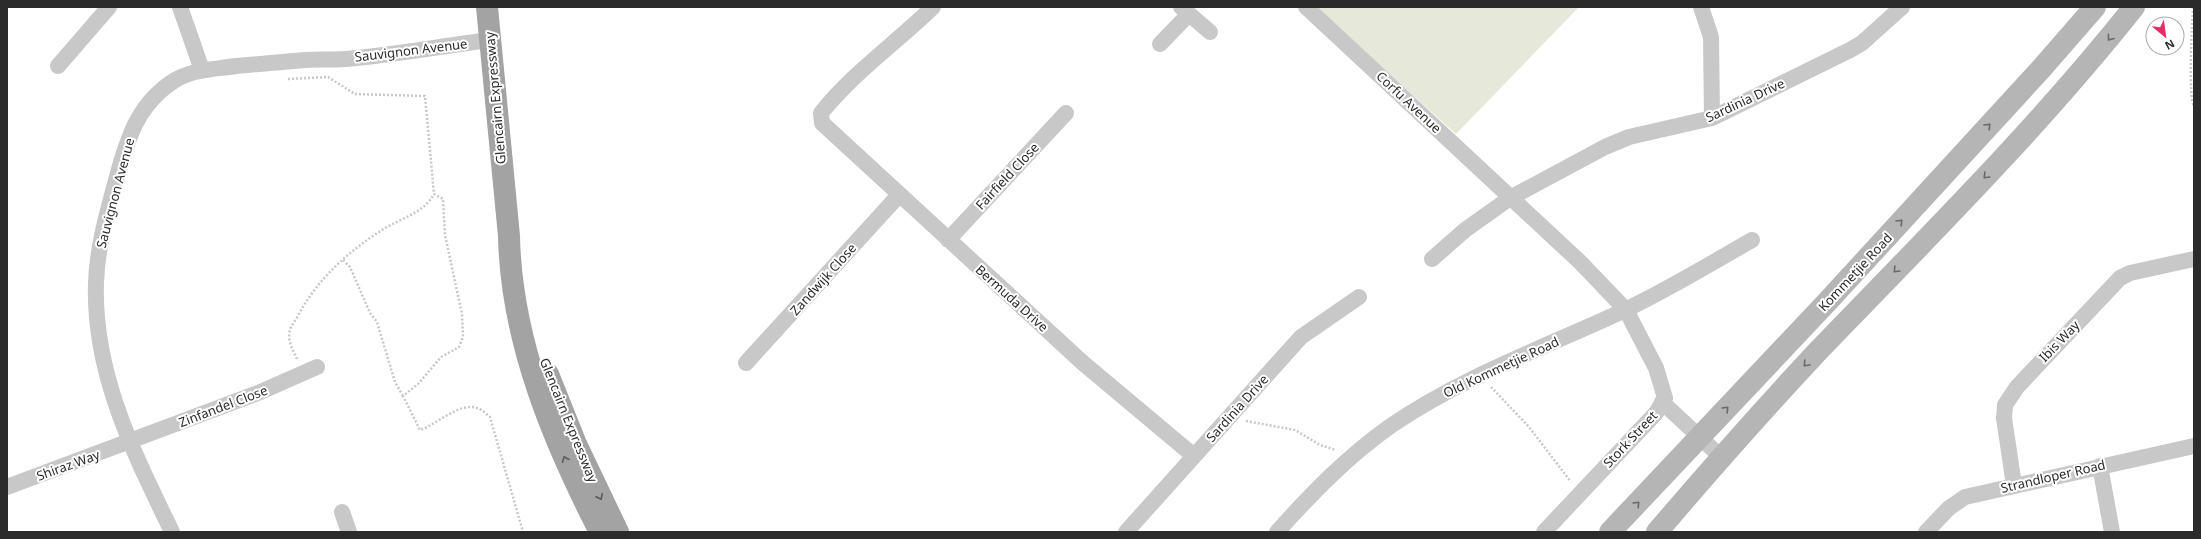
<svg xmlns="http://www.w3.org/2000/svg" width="2201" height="539" viewBox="0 0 2201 539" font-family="'Noto Sans',sans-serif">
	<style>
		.green { fill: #e6e9d9 }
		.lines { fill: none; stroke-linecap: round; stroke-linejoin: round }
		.path { stroke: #c8c8c8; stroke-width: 2.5; stroke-dasharray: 2 2; stroke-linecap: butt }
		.street { stroke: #c8c8c8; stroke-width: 16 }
		.secondary { stroke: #b5b5b5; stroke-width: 22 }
		.primary { stroke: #a3a3a3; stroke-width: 22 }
		.oneway { stroke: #696969 }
		.oneway2 { stroke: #5b5b5b }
		.labels { text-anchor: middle; stroke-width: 4; stroke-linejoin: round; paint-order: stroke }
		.street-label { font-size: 13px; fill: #2b2b2b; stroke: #fff }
	</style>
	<rect width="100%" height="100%" fill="#fff"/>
	<path class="green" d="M 1315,7 L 1579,7 L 1456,134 Z"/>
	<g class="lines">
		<path class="path" d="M 2193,7 C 2192,22 2188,98 2194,106
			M 288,79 L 328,77 L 355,94 L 425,96 L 434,194 L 443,199 L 445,235 L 462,314 L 463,337 L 459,347 L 441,357 L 418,384 L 403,396 L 420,430 C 436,425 459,402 477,408 C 482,409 486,414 490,417 L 523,532
			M 343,260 L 350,267 L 370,313 L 377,322 L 395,382 L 403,396
			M 297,359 C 293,350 287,341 290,330 C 291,325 297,319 299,314 C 318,278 352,248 387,227 C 405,217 424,212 434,194
			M 1491,387 L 1529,427 L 1571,482
			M 1246,421 L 1295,430 L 1320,445 L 1336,450"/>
		<path class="street" d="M 180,7 L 202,70
			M 933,7 C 896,43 854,72 821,113 L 822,123 L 1083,363 L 1194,456
			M 1181,7 L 1210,32
			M 1306,7 L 1580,262 L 1626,310 L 1656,368 L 1665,398 L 1656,413 L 1544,532
			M 1701,7 L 1711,37 L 1712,118
			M 1160,44 L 1189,14
			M 58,66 L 109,7
			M 948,240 L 1066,113
			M 1432,259 L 1465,230 L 1510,198 L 1605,147 L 1629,137 L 1712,118 L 1850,50 L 1862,43 L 1902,7
			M 746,363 L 899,195
			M 1662,402 L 1721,457
			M 2100,466 L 2112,532
			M 2014,485 L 2004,418 L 2005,405 L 2017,387 L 2120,278 L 2130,273 L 2194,259
			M 7,487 L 258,393 L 317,367
			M 342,512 L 349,532
			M 172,532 C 134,453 93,374 96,283 C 97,248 107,214 116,180 C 127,139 138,102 177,79 C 195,69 217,69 236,66 C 259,64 282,62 305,60 C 318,59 332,60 346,59 C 394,55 442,46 490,40
			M 1126,532 L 1301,337 L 1359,297
			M 1277,532 C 1312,493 1349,455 1392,425 C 1464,376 1546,347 1625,310 C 1669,289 1710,264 1752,240
			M 1926,532 L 1949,508 L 1965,497 L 2194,446"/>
		<path class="secondary" d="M 1610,532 L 1828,301 L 2041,69 L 2095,7
			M 1657,532 C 1709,471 1763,410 1818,351 C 1926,239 2037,129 2134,7"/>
		<path class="primary" d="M 487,7 L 509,236 C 511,340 553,441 600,532
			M 548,374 L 576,444 L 618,532"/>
	</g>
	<defs><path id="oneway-chevron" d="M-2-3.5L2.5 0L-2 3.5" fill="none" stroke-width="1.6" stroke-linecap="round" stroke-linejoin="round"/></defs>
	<g class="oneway">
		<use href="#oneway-chevron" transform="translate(2110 38) rotate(128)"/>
		<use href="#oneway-chevron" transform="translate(1988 126) rotate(-47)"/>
		<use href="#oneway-chevron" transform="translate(1986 176) rotate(134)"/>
		<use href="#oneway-chevron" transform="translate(1900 222) rotate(-47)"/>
		<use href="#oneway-chevron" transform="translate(1896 270) rotate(134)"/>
		<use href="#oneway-chevron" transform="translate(1806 364) rotate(133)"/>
		<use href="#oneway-chevron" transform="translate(1726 409) rotate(-46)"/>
		<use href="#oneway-chevron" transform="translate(1637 504) rotate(-46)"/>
	</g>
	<g class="oneway2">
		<use href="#oneway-chevron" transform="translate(565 459) rotate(-113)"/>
		<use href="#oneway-chevron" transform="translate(600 497) rotate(64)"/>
	</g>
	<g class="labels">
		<g class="street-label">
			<text transform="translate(411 50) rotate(-7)" y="5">Sauvignon Avenue</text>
			<text transform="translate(495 98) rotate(-95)" y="5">Glencairn Expressway</text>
			<text transform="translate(1745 100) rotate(-25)" y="5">Sardinia Drive</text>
			<text transform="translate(1409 102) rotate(43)" y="5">Corfu Avenue</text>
			<text transform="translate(1007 176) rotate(-47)" y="5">Fairfield Close</text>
			<text transform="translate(115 193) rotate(-75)" y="5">Sauvignon Avenue</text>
			<text transform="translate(1855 272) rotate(-47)" y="5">Kommetjie Road</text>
			<text transform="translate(823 279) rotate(-48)" y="5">Zandwijk Close</text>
			<text transform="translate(1012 298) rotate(42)" y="5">Bermuda Drive</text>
			<text transform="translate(2059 341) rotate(-46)" y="5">Ibis Way</text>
			<text transform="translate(1501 367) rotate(-25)" y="5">Old Kommetjie Road</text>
			<text transform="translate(223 406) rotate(-21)" y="5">Zinfandel Close</text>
			<text transform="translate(1237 408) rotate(-48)" y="5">Sardinia Drive</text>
			<text transform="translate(569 420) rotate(68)" y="5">Glencairn Expressway</text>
			<text transform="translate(1630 439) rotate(-47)" y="5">Stork Street</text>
			<text transform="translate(68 465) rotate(-20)" y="5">Shiraz Way</text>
			<text transform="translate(2053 476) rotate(-13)" y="5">Strandloper Road</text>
		</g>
	</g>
	<rect width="2201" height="539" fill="none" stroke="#2b2b2b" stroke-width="16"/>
	<g transform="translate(2165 36) rotate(151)"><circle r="19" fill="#ffffff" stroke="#aaaaaa"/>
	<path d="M0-3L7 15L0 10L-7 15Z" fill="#e22e67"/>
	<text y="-6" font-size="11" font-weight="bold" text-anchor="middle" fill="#2b2b2b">N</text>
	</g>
</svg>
